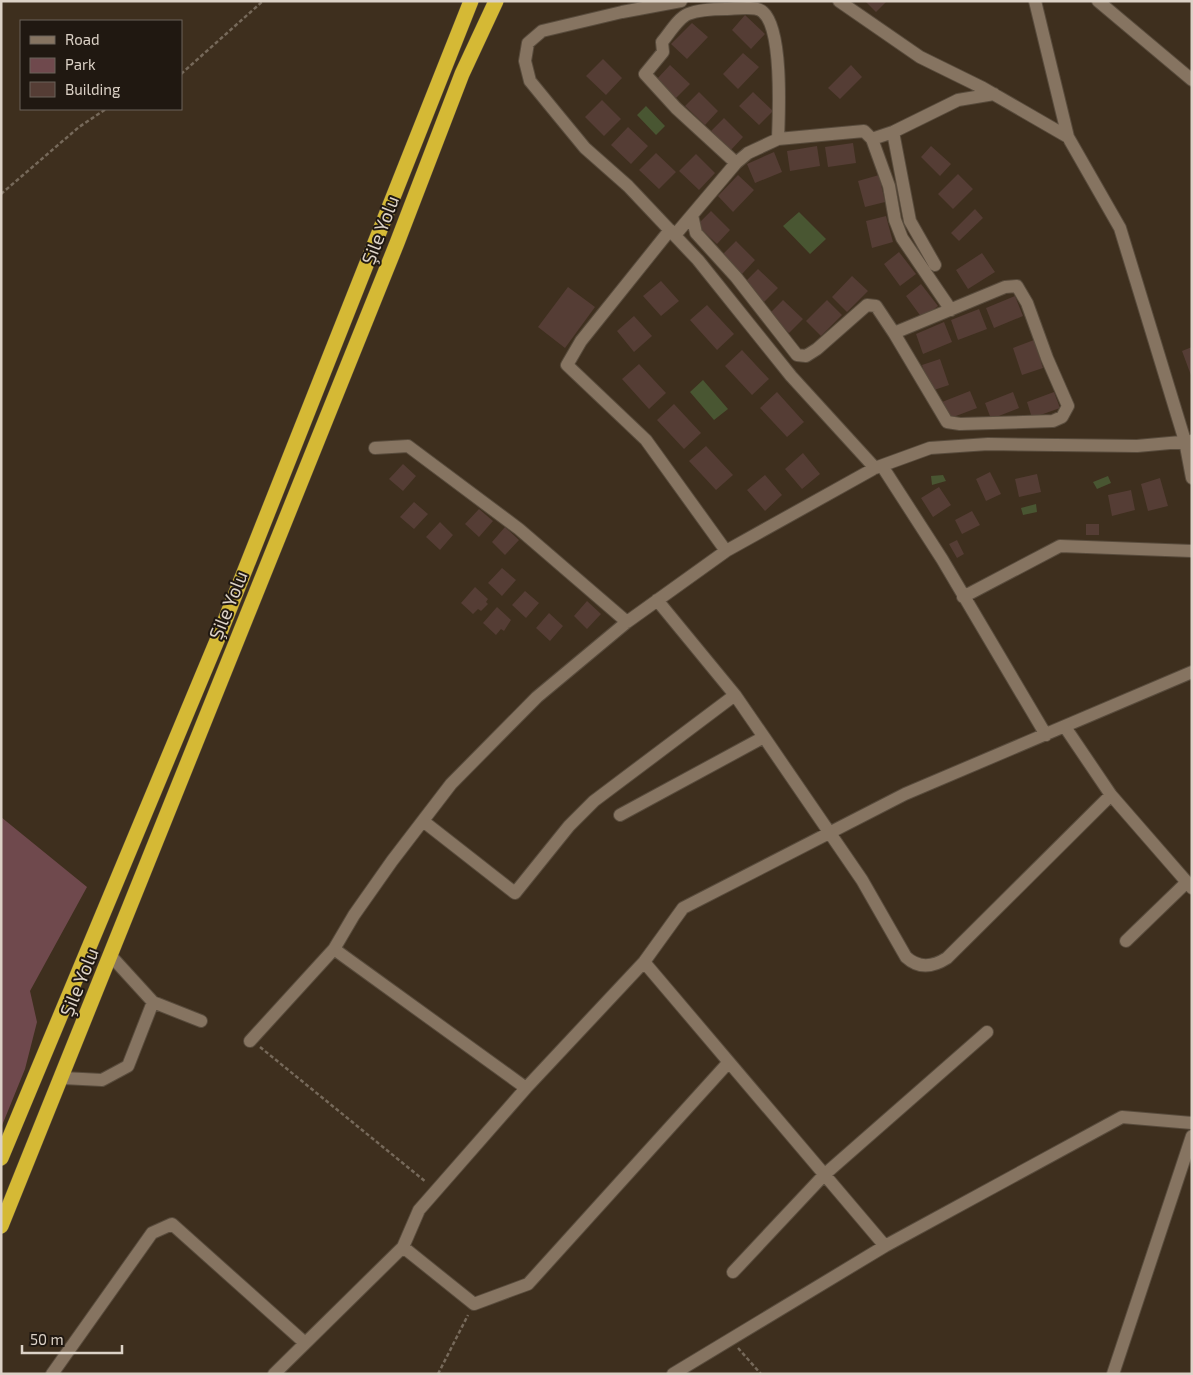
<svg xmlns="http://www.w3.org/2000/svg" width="1193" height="1375" viewBox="0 0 1193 1375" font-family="'Exo 2',sans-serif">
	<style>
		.green { fill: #6f494d }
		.water { fill: #495632 }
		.building { fill: #553d35 }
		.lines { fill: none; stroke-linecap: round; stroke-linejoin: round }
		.minor-casing { stroke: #584b3c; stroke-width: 14 }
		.highway-casing { stroke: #584b3c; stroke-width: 16 }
		.path { stroke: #76695a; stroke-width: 2.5; stroke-dasharray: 4 2.5; stroke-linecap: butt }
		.minor { stroke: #867461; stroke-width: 12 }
		.highway { stroke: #d5b935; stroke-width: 15 }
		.labels { text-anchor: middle; stroke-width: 4; stroke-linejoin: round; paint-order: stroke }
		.street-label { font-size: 19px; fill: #dcd2c7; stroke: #201811 }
	</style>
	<rect width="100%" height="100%" fill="#3e2f1e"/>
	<path class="green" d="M 1,817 L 87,887 L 30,991 L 37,1022 L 25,1069 L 1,1128 Z"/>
	<path class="water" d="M 646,106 L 665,126 L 656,135 L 637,115 Z
		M 799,212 L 826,239 L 810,254 L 783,226 Z
		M 703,380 L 728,409 L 714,420 L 690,392 Z
		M 943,475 L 946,481 L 932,485 L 931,476 Z
		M 1108,476 L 1111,483 L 1097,489 L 1093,482 Z
		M 1036,504 L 1037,512 L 1023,515 L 1021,508 Z"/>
	<path class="building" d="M 865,1 L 887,1 L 876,12 Z
		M 745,15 L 765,34 L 751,49 L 732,30 Z
		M 692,23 L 708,37 L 687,59 L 671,44 Z
		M 743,53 L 759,67 L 738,89 L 723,74 Z
		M 603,59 L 622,78 L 606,95 L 586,76 Z
		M 670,65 L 690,84 L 676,98 L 657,79 Z
		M 851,65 L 862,77 L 840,99 L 828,88 Z
		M 699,92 L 718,111 L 705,125 L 685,106 Z
		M 753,92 L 773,111 L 759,125 L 739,106 Z
		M 602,100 L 621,119 L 604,136 L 585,117 Z
		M 724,118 L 743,137 L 730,151 L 710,132 Z
		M 628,127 L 648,146 L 631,164 L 611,145 Z
		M 853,143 L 856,163 L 828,167 L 825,147 Z
		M 817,146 L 820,166 L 790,171 L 787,151 Z
		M 931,146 L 951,164 L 940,176 L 921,157 Z
		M 774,152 L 782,172 L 755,183 L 747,164 Z
		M 656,153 L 676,172 L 659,189 L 639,170 Z
		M 696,154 L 715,173 L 699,190 L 679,171 Z
		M 958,174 L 973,189 L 953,209 L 938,194 Z
		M 738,175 L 754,190 L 733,212 L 718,196 Z
		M 879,175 L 885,202 L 865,207 L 858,181 Z
		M 975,209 L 983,218 L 959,241 L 951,233 Z
		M 711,211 L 730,230 L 717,244 L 697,225 Z
		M 886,216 L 893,242 L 872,248 L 866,221 Z
		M 736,241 L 755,260 L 742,274 L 722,255 Z
		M 899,252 L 916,274 L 900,286 L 884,264 Z
		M 982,253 L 995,272 L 968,289 L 956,270 Z
		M 758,269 L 778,288 L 764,302 L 744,283 Z
		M 852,276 L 868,291 L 847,312 L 832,297 Z
		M 661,281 L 679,301 L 661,316 L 643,296 Z
		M 921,284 L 938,306 L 922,318 L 906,296 Z
		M 568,287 L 595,307 L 565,348 L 538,327 Z
		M 1015,296 L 1023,316 L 994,328 L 986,308 Z
		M 783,300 L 803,319 L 789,333 L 769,314 Z
		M 827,300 L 842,315 L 821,336 L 806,321 Z
		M 707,305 L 734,334 L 717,350 L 690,320 Z
		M 979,309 L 987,329 L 958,340 L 951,320 Z
		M 634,316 L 652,336 L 634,352 L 617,331 Z
		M 944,322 L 952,342 L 923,354 L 916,334 Z
		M 1034,340 L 1043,368 L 1022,375 L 1013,348 Z
		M 1192,347 L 1192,378 L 1182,351 Z
		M 742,350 L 769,379 L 752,395 L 725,366 Z
		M 940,359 L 949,385 L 931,391 L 922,365 Z
		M 639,364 L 666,393 L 649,409 L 622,379 Z
		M 970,391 L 977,408 L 948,419 L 942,402 Z
		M 777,392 L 804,422 L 787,437 L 760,408 Z
		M 1013,392 L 1019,408 L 991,419 L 985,403 Z
		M 1054,392 L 1060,408 L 1032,418 L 1027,402 Z
		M 674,404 L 701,433 L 684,449 L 657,420 Z
		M 706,446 L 733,475 L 716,490 L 689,461 Z
		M 803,453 L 820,474 L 802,489 L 785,469 Z
		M 403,464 L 416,476 L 403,491 L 389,479 Z
		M 990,472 L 1001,494 L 986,501 L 976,479 Z
		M 1037,474 L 1041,492 L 1019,497 L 1015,479 Z
		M 765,475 L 782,495 L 765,511 L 747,490 Z
		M 1160,478 L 1168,506 L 1148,511 L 1141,484 Z
		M 939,487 L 951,505 L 933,517 L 921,498 Z
		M 1131,490 L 1135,510 L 1112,516 L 1108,495 Z
		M 414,502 L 428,514 L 414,529 L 400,517 Z
		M 479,509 L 493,521 L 479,537 L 465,524 Z
		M 972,511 L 980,525 L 962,534 L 955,520 Z
		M 440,522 L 453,535 L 440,550 L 426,537 Z
		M 1086,524 L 1099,524 L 1099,535 L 1086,535 Z
		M 505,527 L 519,540 L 505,555 L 492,542 Z
		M 957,540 L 964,554 L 957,558 L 949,544 Z
		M 502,568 L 516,580 L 502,596 L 488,583 Z
		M 475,587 L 488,599 L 486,602 L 488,604 L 481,611 L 478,609 L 473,614 L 461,603 Z
		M 525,591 L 539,603 L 526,618 L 512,605 Z
		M 587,601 L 601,614 L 587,629 L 574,616 Z
		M 497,607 L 511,620 L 504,631 L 501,629 L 496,635 L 483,623 Z
		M 549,613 L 563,626 L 550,641 L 536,628 Z"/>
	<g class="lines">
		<defs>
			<path id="minor" d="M 681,1 L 622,12 L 542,31 L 528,43 L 525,61 L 530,81 L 557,114 L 585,148 L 628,186 L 698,260 L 791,376 L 875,468
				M 839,1 L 920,57 L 983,88 L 1068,137
				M 1035,1 L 1068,137 L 1120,228 L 1185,441 L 1192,478
				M 1098,1 L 1192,80
				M 893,132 L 910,221 L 935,265
				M 872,139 L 889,186 L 895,220 L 902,238 L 951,310
				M 736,163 L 676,108 L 645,74 L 663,52 L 662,42 C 669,34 678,18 688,14 C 698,10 715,9 726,9 C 735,9 756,5 763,12 C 783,30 779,113 778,139
				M 692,215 L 696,233 L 736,277 L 797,355 L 806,356 L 817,349 L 867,305 L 876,306 L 894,333 L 1005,287 L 1017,286 L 1027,303 L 1047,358 L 1068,406 L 1062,417 L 1053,421 L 960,424 L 947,422 L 894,333
				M 670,230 L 581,341 L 567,365 L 646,440 L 726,551
				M 675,235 L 736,163 L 748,153 L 778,139 L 864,131 L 872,139 L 893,132 L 958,100 L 994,94
				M 375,448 L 408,446 L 519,529 L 627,622
				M 882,466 L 942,559 L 1046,735
				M 963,597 L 1060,546 L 1192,551
				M 657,600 L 735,695 L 764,737 L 862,880 L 906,957 C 919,969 933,967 947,958 L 1111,795
				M 1065,727 L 1111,795 L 1192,888
				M 620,815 L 764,737
				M 423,821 L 515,893 L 569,826 L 594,801 L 735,695
				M 1126,941 L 1187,882
				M 334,949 L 526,1088
				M 111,956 L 153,1002 L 201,1021
				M 644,962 L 885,1246
				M 250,1041 L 334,949 L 354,915 L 392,861 L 451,784 L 537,697 L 627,622 L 726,551 L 875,468 L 930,448 L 988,444 L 1137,446 L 1192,441
				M 728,1063 L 528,1284 L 474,1304 L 403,1247 L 419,1210 L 526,1088 L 644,962 L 683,908 L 905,794 L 1192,672
				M 63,1078 L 102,1080 L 128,1066 L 153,1002
				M 733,1272 L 824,1175 L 987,1032
				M 52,1374 L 152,1233 L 172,1224 L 305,1343
				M 274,1374 L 403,1247
				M 673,1374 L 885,1246 L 1122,1117 L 1192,1123
				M 1113,1374 L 1192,1136"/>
			<path id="highway" d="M 1,1158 L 216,643 L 471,1
				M 1,1226 L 397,243 L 462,74 L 496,1"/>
		</defs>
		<use href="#minor" class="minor-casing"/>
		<use href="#highway" class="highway-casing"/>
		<path class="path" d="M 181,74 L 263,1
			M 1,194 L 79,127 L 106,109
			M 260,1047 L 426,1182
			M 738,1348 L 761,1374
			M 438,1374 L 468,1315"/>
		<use href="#minor" class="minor"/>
		<use href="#highway" class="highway"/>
	</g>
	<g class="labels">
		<g class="street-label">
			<text transform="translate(380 230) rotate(-69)" y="7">Şile Yolu</text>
			<text transform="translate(228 605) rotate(-68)" y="7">Şile Yolu</text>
			<text transform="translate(79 982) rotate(-68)" y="7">Şile Yolu</text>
		</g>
	</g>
	<rect width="1193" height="1375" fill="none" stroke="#dcd2c7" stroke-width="5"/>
	<rect x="20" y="20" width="162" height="90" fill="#201811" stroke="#6b625a"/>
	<rect x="30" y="36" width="25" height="8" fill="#867461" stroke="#6b625a"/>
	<text x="65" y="45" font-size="15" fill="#dcd2c7">Road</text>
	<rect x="30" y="58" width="25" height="15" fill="#6f494d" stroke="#6b625a"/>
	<text x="65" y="70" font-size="15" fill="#dcd2c7">Park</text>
	<rect x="30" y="82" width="25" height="15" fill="#553d35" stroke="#6b625a"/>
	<text x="65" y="95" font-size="15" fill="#dcd2c7">Building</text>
	<path d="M22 1345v8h100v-8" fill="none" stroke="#dcd2c7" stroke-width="2.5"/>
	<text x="30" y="1345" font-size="15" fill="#dcd2c7" stroke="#201811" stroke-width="4" paint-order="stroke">50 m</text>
</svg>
